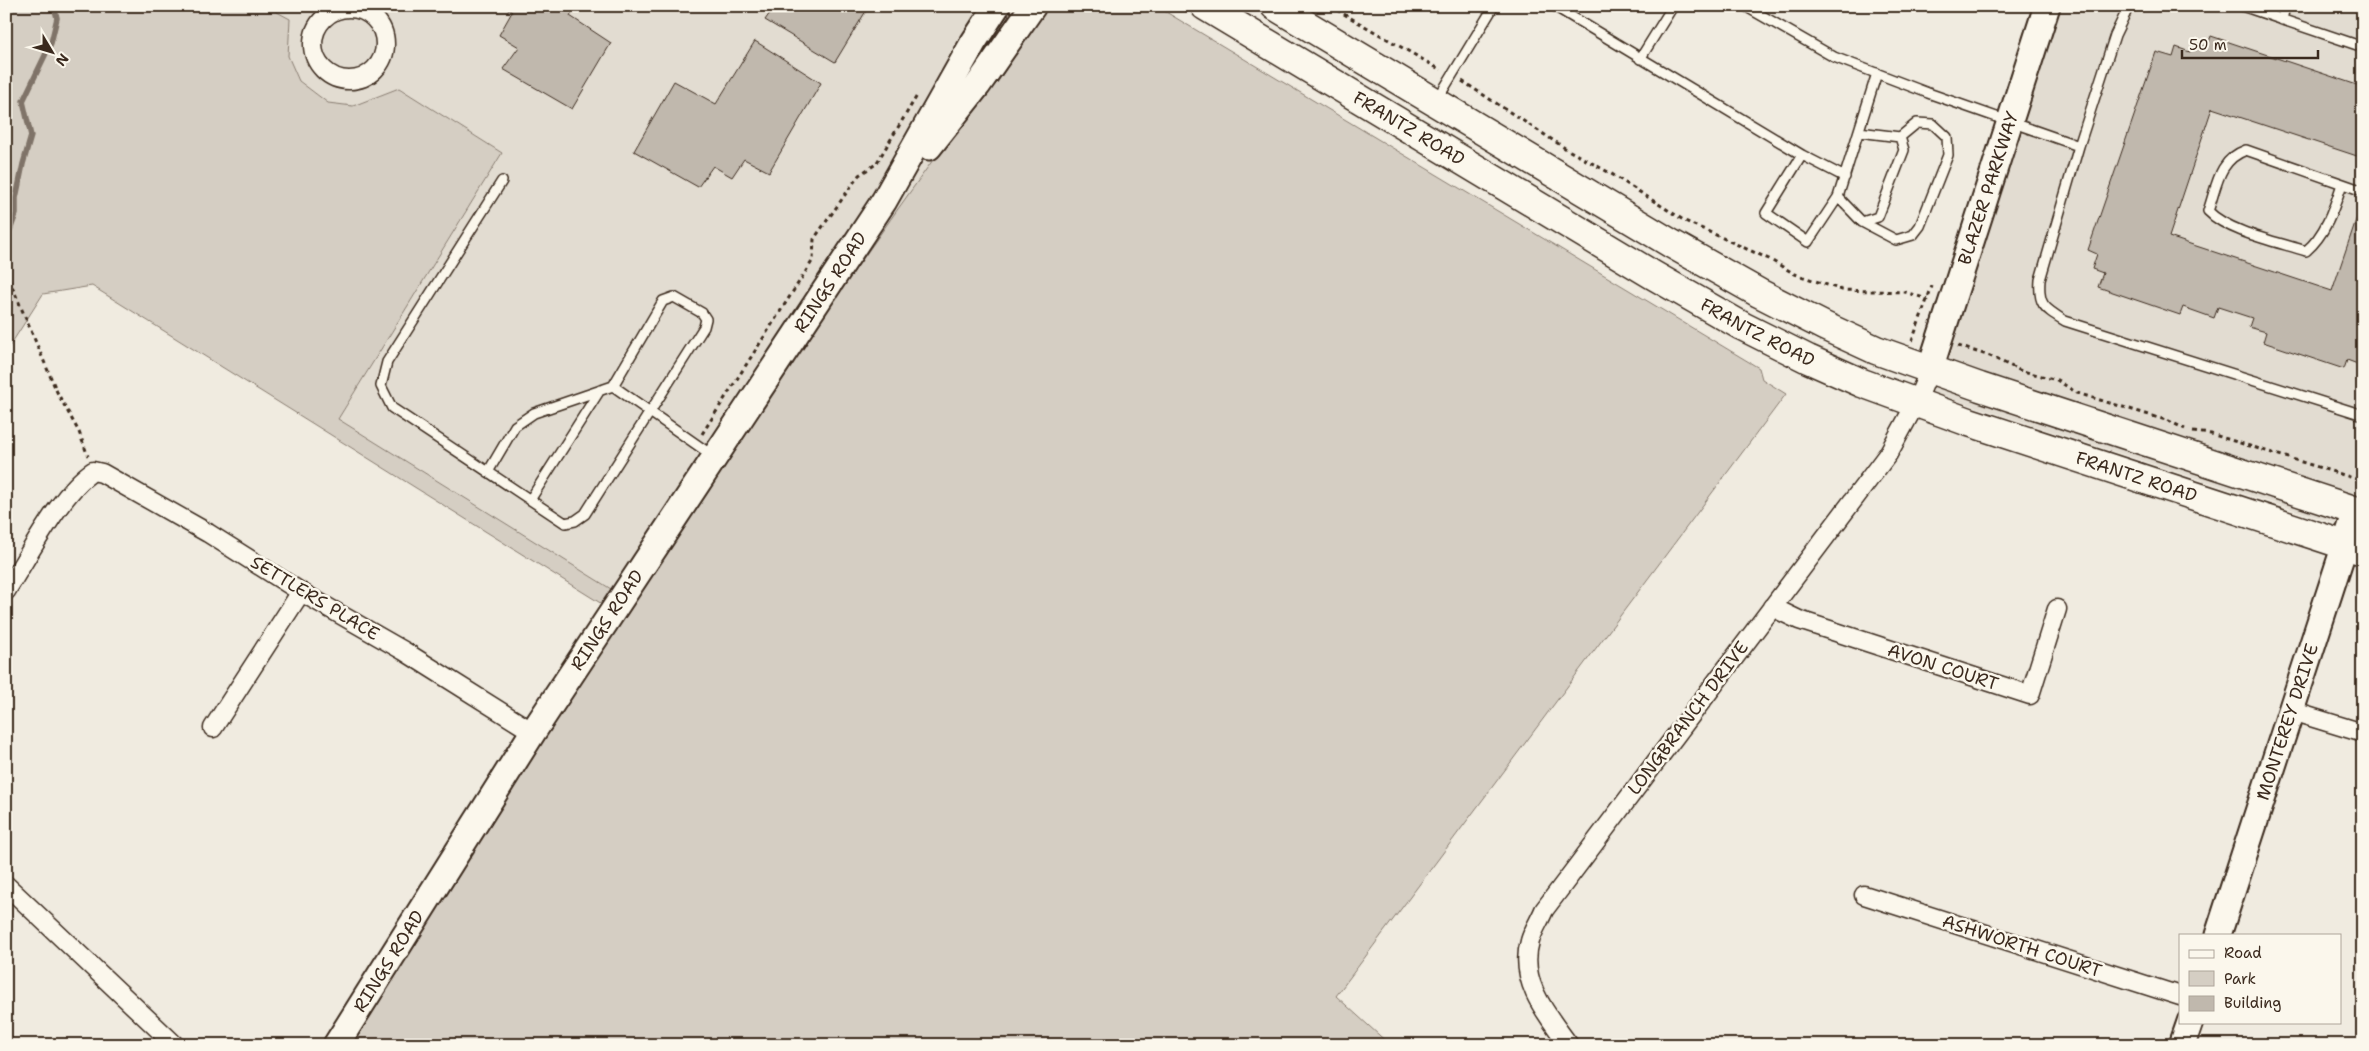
<svg xmlns="http://www.w3.org/2000/svg" width="2369" height="1051" viewBox="0 0 2369 1051" font-family="'Shantell Sans',sans-serif">
	<style>
		.built { fill: #e2dcd1 }
		.green { fill: #d5cec3; stroke: #887c70 }
		.lines { fill: none; stroke-linecap: round; stroke-linejoin: round }
		.stream { stroke: #7f7367; stroke-width: 5.5 }
		.building { fill: #c0b8ad; stroke: #3b2a1e }
		.lane-casing { stroke: #3b2a1e; stroke-width: 12 }
		.street-casing { stroke: #3b2a1e; stroke-width: 21 }
		.secondary-casing { stroke: #3b2a1e; stroke-width: 29 }
		.primary-casing { stroke: #3b2a1e; stroke-width: 31 }
		.path { stroke: #3b2a1e; stroke-width: 3; stroke-dasharray: 4 4; stroke-linecap: butt }
		.lane { stroke: #fbf7ec; stroke-width: 9 }
		.street { stroke: #fbf7ec; stroke-width: 18 }
		.secondary { stroke: #fbf7ec; stroke-width: 25 }
		.primary { stroke: #fbf7ec; stroke-width: 28 }
		.labels { text-anchor: middle; stroke-width: 5; stroke-linejoin: round; paint-order: stroke }
		.street-label { font-size: 18px; fill: #3b2a1e; stroke: #fbf7ec }
	</style>
	<rect width="100%" height="100%" fill="#f0ebe0"/>
	<filter id="ink" filterUnits="userSpaceOnUse"><feTurbulence type="fractalNoise" baseFrequency=".02" numOctaves="2"/><feDisplacementMap in="SourceGraphic" scale="10" xChannelSelector="R" yChannelSelector="G"/><feConvolveMatrix kernelMatrix="1 2 1 2 8 2 1 2 1" color-interpolation-filters="sRGB"/></filter>
	<g filter="url(#ink)">
		<path class="built" d="M 266,6 L 1047,6 L 997,83 L 973,105 L 821,318 L 634,603 L 338,419 L 502,153 L 399,88 L 353,106 L 328,103 L 299,81 L 288,56 L 290,19 Z
			M 2038,6 L 2363,6 L 2363,532 L 1912,386 Z"/>
		<path class="green" d="M 6,6 L 266,6 L 290,19 L 288,56 L 299,81 L 328,103 L 353,106 L 399,88 L 502,153 L 338,419 L 611,589 L 602,604 L 92,286 L 43,294 L 6,352 Z
			M 1047,6 L 1156,6 L 1759,368 L 1762,379 L 1786,394 L 1336,996 L 1390,1045 L 349,1045 C 552,729 750,408 973,105 L 997,83 Z"/>
		<g class="lines">
			<path class="stream" d="M 6,241 L 16,214 L 16,198 L 23,164 L 31,136 L 23,101 L 51,43 L 57,18 L 54,6"/>
		</g>
		<path class="building" d="M 504,6 L 576,6 L 570,16 L 611,43 L 572,109 L 503,69 L 519,47 L 499,35 L 512,12 Z
			M 775,6 L 869,6 L 835,62 L 765,20 Z
			M 2211,36 L 2363,87 L 2363,158 L 2212,108 L 2169,237 L 2332,291 L 2360,208 L 2363,209 L 2363,366 L 2347,360 L 2344,369 L 2263,342 L 2266,332 L 2249,327 L 2252,318 L 2218,307 L 2214,318 L 2183,307 L 2180,315 L 2098,287 L 2103,273 L 2092,269 L 2097,254 L 2088,250 L 2156,52 L 2173,57 L 2176,47 L 2190,52 L 2194,42 L 2207,47 Z
			M 755,41 L 821,83 L 769,172 L 744,159 L 732,177 L 713,166 L 698,187 L 634,151 L 674,81 L 716,104 Z"/>
		<g class="lines">
			<defs>
				<path id="lane" d="M 331,6 L 337,10
					M 1554,6 L 1802,155
					M 1745,6 L 1834,57 L 1928,93 L 2079,146
					M 2129,6 L 2115,35 L 2079,146 L 2040,280 C 2038,305 2044,308 2065,321 L 2363,415
					M 2242,6 L 2363,47
					M 2282,20 L 2285,6
					M 1640,59 L 1673,6
					M 1437,100 L 1494,6
					M 1845,177 L 1802,155 L 1766,213 L 1808,242 L 1838,197 L 1877,73
					M 502,181 L 387,362 L 381,386 L 392,408 L 565,523 L 575,521 L 585,514 L 704,327 L 706,319 L 702,313 L 674,297 L 663,301 L 613,386
					M 2342,184 C 2334,208 2326,234 2306,251 C 2278,242 2228,232 2208,211 C 2217,186 2218,160 2246,150 L 2363,191
					M 1838,197 L 1862,222 L 1896,240 L 1913,235 L 1920,226 L 1948,155 L 1947,137 L 1933,124 L 1917,123 L 1900,137 L 1859,132
					M 1862,222 L 1878,217 L 1904,150 L 1900,137
					M 488,472 L 515,426 L 534,413 L 613,386 L 713,456
					M 530,500 L 600,390"/>
				<path id="street" d="M313 44a36 36 0 1 1 72 0a36 36 0 1 1-72 0Z
					M 6,591 C 28,557 61,492 93,471 L 102,473 L 208,533 L 301,592 L 404,651 L 533,732
					M 1772,607 L 1799,620 L 2030,695 L 2057,609
					M 2291,711 L 2363,733
					M 213,728 L 301,592
					M 6,885 L 175,1045
					M 1864,895 L 2180,996
					M 1569,1045 C 1547,1015 1518,981 1530,941 C 1533,930 1540,920 1544,910 L 1888,454 L 1916,403 L 1930,369"/>
				<g id="secondary">
					<path d="M 929,147 L 978,85 L 1033,6"/>
					<path id="s1" d="M 1930,369 L 2047,6"/>
					<path id="s2" d="M 2218,935 L 2356,511"/>
					<path id="s3" d="M 336,1045 L 533,732 L 884,201 L 973,43 L 997,6"/>
					<path d="M 2182,1045 L 2190,1022"/>
				</g>
				<g id="primary">
					<path id="s4" d="M 1205,6 L 1653,275 L 1742,326 L 1808,359 L 1862,383 L 1969,422 L 2363,551"/>
					<path d="M 1275,6 L 1672,244 L 1759,293 L 1824,326 L 1876,350 L 1980,387 L 2363,513"/>
				</g>
			</defs>
			<use href="#lane" class="lane-casing"/>
			<use href="#street" class="street-casing"/>
			<use href="#secondary" class="secondary-casing"/>
			<use href="#primary" class="primary-casing"/>
			<path class="path" d="M 1330,6 L 1441,70
				M 1462,81 L 1568,150 L 1610,173 L 1685,221 L 1769,259 L 1795,274 L 1842,290 L 1905,292 L 1927,299
				M 6,272 L 57,392 L 79,432 L 88,456
				M 1912,341 L 1932,286
				M 1958,346 L 1990,356 L 2019,370 L 2057,380 L 2077,393 L 2169,421 L 2185,429
				M 2193,432 L 2211,434 L 2363,481
				M 702,434 L 813,260 L 814,239 L 859,175 L 876,164 L 918,94"/>
			<use href="#lane" class="lane"/>
			<use href="#street" class="street"/>
			<use href="#secondary" class="secondary"/>
			<use href="#primary" class="primary"/>
		</g>
	</g>
	<g class="labels">
		<g class="street-label">
			<text dy="6" stroke="none"><textPath href="#s4" startOffset="238">FRANTZ ROAD</textPath></text>
			<text dy="6" stroke="none"><textPath href="#s1" startOffset="190">BLAZER PARKWAY</textPath></text>
			<text dy="6" stroke="none"><textPath href="#s3" startOffset="909">RINGS ROAD</textPath></text>
			<text dy="6" stroke="none"><textPath href="#s4" startOffset="642">FRANTZ ROAD</textPath></text>
			<text dy="6" stroke="none"><textPath href="#s4" startOffset="1048">FRANTZ ROAD</textPath></text>
			<text transform="translate(315 598) rotate(31)" y="6">SETTLERS PLACE</text>
			<text dy="6" stroke="none"><textPath href="#s3" startOffset="504">RINGS ROAD</textPath></text>
			<text transform="translate(1943 667) rotate(18)" y="6">AVON COURT</text>
			<text transform="translate(1688 718) rotate(-53)" y="6">LONGBRANCH DRIVE</text>
			<text dy="6" stroke="none"><textPath href="#s2" startOffset="224">MONTEREY DRIVE</textPath></text>
			<text transform="translate(2022 946) rotate(18)" y="6">ASHWORTH COURT</text>
			<text dy="6" stroke="none"><textPath href="#s3" startOffset="99">RINGS ROAD</textPath></text>
		</g>
	</g>
	<rect width="2369" height="1051" fill="none" stroke="#fbf7ec" stroke-width="25"/>
	<rect x="12" y="12" width="2344" height="1026" fill="none" stroke="#3b2a1e" stroke-width="2" filter="url(#ink)"/>
	<rect x="2179" y="934" width="162" height="90" fill="#fbf7ec" stroke="#aea59a"/>
	<rect x="2189" y="950" width="25" height="8" fill="#fbf7ec" stroke="#aea59a"/>
	<text x="2224" y="958" font-size="15" fill="#3b2a1e">Road</text>
	<rect x="2189" y="971" width="25" height="15" fill="#d5cec3" stroke="#aea59a"/>
	<text x="2224" y="984" font-size="15" fill="#3b2a1e">Park</text>
	<rect x="2189" y="996" width="25" height="15" fill="#c0b8ad" stroke="#aea59a"/>
	<text x="2224" y="1008" font-size="15" fill="#3b2a1e">Building</text>
	<g transform="translate(52 52) rotate(128)" stroke="#fbf7ec" stroke-width="4" paint-order="stroke">
	<path d="M0-4L9 19L0 12L-9 19Z" fill="#3b2a1e"/>
	<text y="-8" font-size="14" font-weight="bold" text-anchor="middle" fill="#3b2a1e">N</text>
	</g>
	<path d="M2182 50v8h136v-8" fill="none" stroke="#3b2a1e" stroke-width="2.5"/>
	<text x="2189" y="50" font-size="15" fill="#3b2a1e" stroke="#fbf7ec" stroke-width="4" paint-order="stroke">50 m</text>
</svg>
